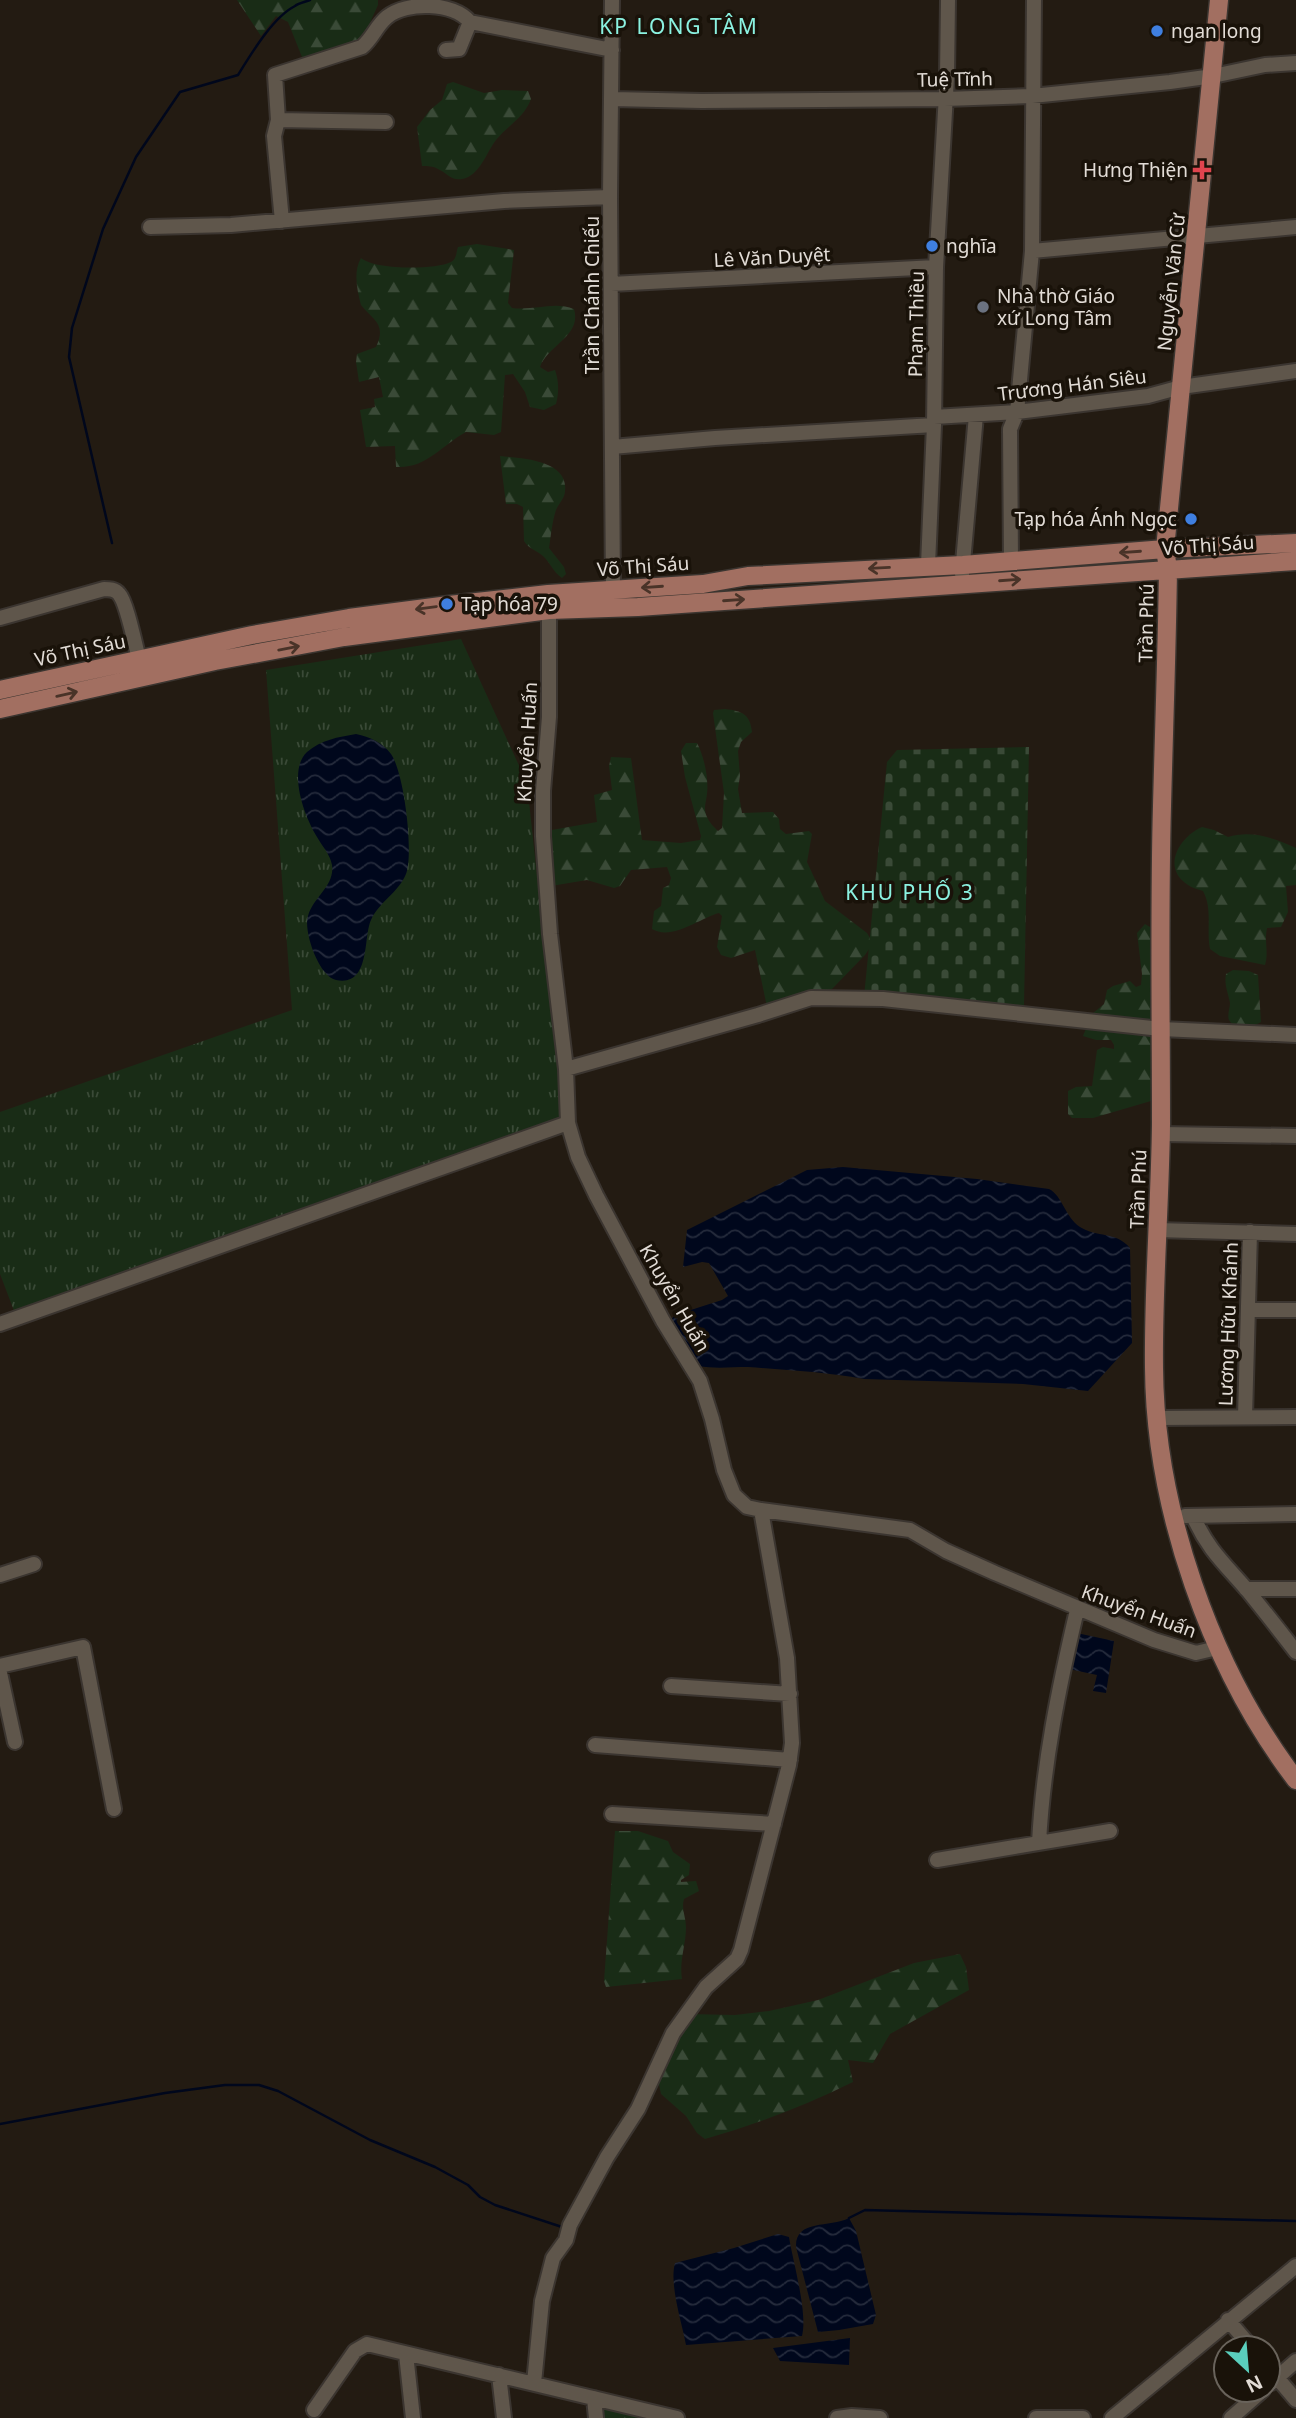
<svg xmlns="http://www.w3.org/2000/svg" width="1296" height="2418" viewBox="0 0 1296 2418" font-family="'Noto Sans',sans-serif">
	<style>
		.forest { fill: url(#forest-firs) }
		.cemetery { fill: url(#cemetery-stones) }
		.park { fill: url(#park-tufts) }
		.water { fill: url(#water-waves) }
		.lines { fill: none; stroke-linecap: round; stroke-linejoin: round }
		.stream { stroke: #00071c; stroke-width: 2.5 }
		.minor-casing { stroke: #3b3530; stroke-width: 18 }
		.major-casing { stroke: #3b3530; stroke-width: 21 }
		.minor { stroke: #5f564b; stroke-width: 14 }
		.major { stroke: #a26f61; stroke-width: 18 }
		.oneway { stroke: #493328 }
		.shop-dot { fill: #3f7fe0; stroke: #191209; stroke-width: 2.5 }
		.health-dot { fill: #e0444e; stroke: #191209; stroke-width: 2.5 }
		.worship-dot { fill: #6b7280; stroke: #191209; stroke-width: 2.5 }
		.labels { text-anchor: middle; stroke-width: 7; stroke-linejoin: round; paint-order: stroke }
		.poi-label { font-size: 19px; fill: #e2dcd6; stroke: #191209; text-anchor: start }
		.street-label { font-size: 19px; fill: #e2dcd6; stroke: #191209 }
		.neighbourhood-label { font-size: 21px; letter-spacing: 2px; fill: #8bf2e1; stroke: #191209 }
	</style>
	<defs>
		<pattern id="forest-firs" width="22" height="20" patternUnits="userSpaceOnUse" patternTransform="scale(1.75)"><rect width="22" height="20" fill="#192c16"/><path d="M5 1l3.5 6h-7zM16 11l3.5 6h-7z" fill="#3a4a37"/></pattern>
		<pattern id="cemetery-stones" width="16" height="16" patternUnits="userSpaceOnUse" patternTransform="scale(1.75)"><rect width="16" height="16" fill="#192c16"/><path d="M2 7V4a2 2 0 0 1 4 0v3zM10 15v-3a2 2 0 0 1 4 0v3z" fill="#3a4a37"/></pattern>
		<pattern id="park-tufts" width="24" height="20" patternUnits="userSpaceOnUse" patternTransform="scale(1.75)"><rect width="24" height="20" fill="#192c16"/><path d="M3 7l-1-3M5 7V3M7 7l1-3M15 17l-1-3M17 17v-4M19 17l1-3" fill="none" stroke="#3a4a37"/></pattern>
		<pattern id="water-waves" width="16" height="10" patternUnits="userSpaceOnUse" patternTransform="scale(1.75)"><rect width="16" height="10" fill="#00071c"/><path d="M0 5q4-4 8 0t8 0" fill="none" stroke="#252b3c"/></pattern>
	</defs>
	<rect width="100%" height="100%" fill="#231b12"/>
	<path class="forest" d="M 237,0 L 378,0 L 378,5 L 363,38 L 308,57 L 302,57 L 288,22 L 276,16 L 261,36 Z
		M 453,82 L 484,93 L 502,90 L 528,91 L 531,99 C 524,118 508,125 496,140 C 487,151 480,176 462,179 C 451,181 447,173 438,169 C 433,166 428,166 422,166 L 417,127 L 430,110 L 442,100 L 447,84 Z
		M 477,244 L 514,250 L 508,303 L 512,308 C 534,311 554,301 574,309 C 582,336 548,345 540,367 L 548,372 L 555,370 C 559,381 559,393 556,404 L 544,410 L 530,407 L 525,392 L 513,374 L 505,375 L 501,432 L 494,435 L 466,432 C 442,445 426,469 396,467 L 395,446 L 366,447 L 360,410 L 375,407 L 374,399 L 383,397 L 379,377 L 359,382 L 356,362 L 357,354 L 376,347 C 387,324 373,320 361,305 C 357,290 353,272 361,258 C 375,270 435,270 451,262 C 457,259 456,252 458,247 Z
		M 500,456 C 521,458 569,460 565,491 C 565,498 559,503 556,510 C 552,522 551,536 549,548 L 564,567 L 566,574 L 562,578 C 553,572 550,562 543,556 C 536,550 529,549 524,541 L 523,507 L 517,504 L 506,504 Z
		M 725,709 C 742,711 750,714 752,732 L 741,742 L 738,751 L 740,776 L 738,789 L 742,813 L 773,812 L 779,819 L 780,829 L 786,834 L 809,831 L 812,834 L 807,862 L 825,901 L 867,933 L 873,943 L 865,955 L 832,989 L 767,1007 L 755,950 L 731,958 L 721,955 L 717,947 L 722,916 L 719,913 C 700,918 672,941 652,929 L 654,911 L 661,906 L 663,888 L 669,885 L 671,878 L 667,867 L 631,870 L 620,886 L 614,888 L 587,880 L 551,886 L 546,831 L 597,822 L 594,795 L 612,790 L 609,766 L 611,757 L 631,758 L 642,840 L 681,843 L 700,840 L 701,836 L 685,777 L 681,751 L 686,743 L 697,743 C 704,756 709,779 707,794 C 706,803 703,808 707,817 C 709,822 714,827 718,831 L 722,828 L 724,793 L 713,713 L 714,710 Z
		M 1202,827 L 1214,830 L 1228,837 C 1251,830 1275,838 1296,848 L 1296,885 L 1286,886 L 1288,912 L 1281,927 L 1267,928 C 1264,941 1269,952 1265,965 L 1220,956 L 1210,949 C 1206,928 1213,910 1203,891 C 1198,889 1192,888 1188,885 C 1161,868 1179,837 1202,827 Z
		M 1145,924 L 1150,927 L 1154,1007 L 1151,1033 L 1151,1101 L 1093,1118 L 1072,1118 L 1068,1114 L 1068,1091 L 1076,1087 L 1092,1086 L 1097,1050 L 1103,1047 L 1114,1049 L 1114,1045 L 1111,1040 L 1096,1040 L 1083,1036 L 1092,1014 L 1104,1004 L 1107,990 L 1113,986 L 1130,981 L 1136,987 L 1141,985 L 1142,974 L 1137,933 Z
		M 1233,970 L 1249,971 L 1258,975 L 1261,1022 C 1253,1027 1235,1031 1229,1020 C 1227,1015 1230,1008 1230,1003 C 1228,992 1224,985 1226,974 Z
		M 615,1831 L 638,1831 L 668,1841 L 673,1852 L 690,1864 L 689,1875 L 681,1880 L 681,1882 L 696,1881 L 699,1891 L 684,1899 C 681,1909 686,1917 686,1927 C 686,1945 679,1961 682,1979 L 606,1987 L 604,1981 Z
		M 960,1954 L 966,1967 L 969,1990 L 890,2034 L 873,2063 L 848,2060 L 853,2082 C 805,2106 757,2124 705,2139 L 697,2133 L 686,2116 L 661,2094 L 658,2079 L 687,2014 L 735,2015 L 769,2011 L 818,2000 L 914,1963 Z
		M 601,2407 L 656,2418 L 601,2418 Z"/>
	<path class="cemetery" d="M 1029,747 L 1024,1006 L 864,997 L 887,762 L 897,750 Z"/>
	<path class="park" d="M 461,639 L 527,783 L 564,1127 L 16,1316 L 0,1274 L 0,1112 L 292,1010 L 266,670 Z"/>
	<path class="water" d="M 356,734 C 370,737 382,742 391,754 C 404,772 414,853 406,874 C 398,893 380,901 371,920 C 363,937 371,987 336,980 C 319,977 303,931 308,916 C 313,897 335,886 332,865 C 330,854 322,846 317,837 C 305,818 287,771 307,752 C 321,740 338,737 356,734 Z
		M 843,1167 L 977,1179 L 1049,1189 C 1062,1195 1065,1217 1080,1227 C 1097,1238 1116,1231 1130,1248 L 1132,1343 L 1088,1391 L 1023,1384 L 864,1379 C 825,1372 787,1370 748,1367 C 731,1367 715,1369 698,1366 L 670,1321 L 675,1315 L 722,1300 L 728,1296 L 709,1263 L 702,1262 L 683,1267 L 687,1230 L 807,1170 Z
		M 1072,1632 L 1114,1641 L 1106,1693 L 1093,1691 L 1097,1675 L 1064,1668 Z
		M 849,2218 L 856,2231 L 876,2315 L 873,2324 L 839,2330 L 818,2332 L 796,2247 C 795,2219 829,2228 849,2218 Z
		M 778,2234 L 789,2237 C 793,2262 808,2313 802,2336 L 686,2345 C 682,2323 669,2284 675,2263 L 734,2248 Z
		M 850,2338 L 849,2365 L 780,2361 L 773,2348 Z"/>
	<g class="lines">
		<path class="stream" d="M 112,543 L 69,357 L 72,328 L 103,229 L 136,157 L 180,92 L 238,75 C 251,54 273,17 295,6 C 299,3 305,2 310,0
			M 0,2124 L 165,2093 L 225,2085 L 259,2085 L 278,2091 L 370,2140 L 435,2167 L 468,2185 L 480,2197 L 495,2205 L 562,2227
			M 849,2218 L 865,2210 L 1296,2221"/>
		<defs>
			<path id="minor" d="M 612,0 L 610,197 L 613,589
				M 470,22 L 612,50
				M 612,99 L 702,101 L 945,99 L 1032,96 L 1170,82 L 1213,76 L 1265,65 L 1296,63
				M 278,120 L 386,122
				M 282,221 L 274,136 L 278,120 L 275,75 L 362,47 C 373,38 376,26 387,17 C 407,1 453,2 470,22 L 459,49 L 446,50
				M 150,227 L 231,225 L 504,201 L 610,197
				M 1032,251 L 1296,227
				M 611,284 L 936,267
				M 934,417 L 1017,412 L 1148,396 L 1181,387 L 1296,371
				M 612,447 L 715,438 L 934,425
				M 1011,561 L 1010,429 L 1017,412 L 1032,251 L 1034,0
				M 928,565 L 934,425 L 936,267 L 947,77 L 948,0
				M 962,574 L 976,415
				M 549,610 L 549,717 L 543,791 L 543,836 L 550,934 L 566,1069 L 568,1123 L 578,1157 L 596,1195 L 663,1321 L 700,1381 L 712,1419 L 724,1470 L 734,1495 L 747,1507 L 761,1510 L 910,1530 L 946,1551 L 995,1573 L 1154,1640 L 1196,1653 L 1217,1648
				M 0,618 L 104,589 C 109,589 115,589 119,594 C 127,603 135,645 139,659
				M 566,1069 L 758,1015 L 811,998 L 883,999 L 1161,1029 L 1296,1035
				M 1161,1134 L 1296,1136
				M 1157,1230 L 1296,1234
				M 1248,1310 L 1296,1310
				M 0,1324 L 568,1123
				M 1245,1417 L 1250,1232
				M 1157,1418 L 1296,1417
				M 1185,1516 L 1296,1514
				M 1193,1516 C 1208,1550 1225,1564 1248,1591 C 1264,1611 1280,1631 1296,1652
				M 0,1575 L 34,1564
				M 1246,1589 L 1296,1589
				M 0,1666 L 83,1647 L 114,1809
				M 0,1673 L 15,1742
				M 671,1686 L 790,1694
				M 595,1745 L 790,1760
				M 612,1814 L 774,1824
				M 1039,1843 C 1043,1764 1059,1686 1077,1610
				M 937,1860 L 1110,1831
				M 1228,2320 L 1252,2348
				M 406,2354 L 413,2418
				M 1268,2367 L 1296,2400
				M 499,2375 L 504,2418
				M 534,2383 L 542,2301 L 553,2258 L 566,2240 L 570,2225 L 607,2157 L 638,2109 L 673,2033 L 706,1987 L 737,1959 L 741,1950 L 789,1765 L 792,1743 L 787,1658 L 761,1510
				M 1271,2383 L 1296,2361
				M 594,2398 L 596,2418
				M 314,2410 L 355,2351 L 367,2344 L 677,2418
				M 837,2418 L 852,2416 L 880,2418
				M 1036,2418 L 1083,2418
				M 1112,2418 L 1296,2266
				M 1231,2418 L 1263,2390"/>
			<path id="major" d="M 1219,0 L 1165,549 L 1168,569 C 1167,648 1164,727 1162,806 C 1159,912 1161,1018 1161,1124 C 1160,1206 1153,1287 1154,1368 C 1155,1508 1211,1669 1296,1780
				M 0,690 L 252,635 L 349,618 L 449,605 L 548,594 L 703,584 L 748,576 L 963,565 L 1165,549 L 1296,543
				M 0,709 L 215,661 L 344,637 L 549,610 L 638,607 L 1296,561"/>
		</defs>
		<use href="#minor" class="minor-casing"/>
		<use href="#major" class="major-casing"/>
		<use href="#minor" class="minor"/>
		<use href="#major" class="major"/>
	</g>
	<defs><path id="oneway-shaft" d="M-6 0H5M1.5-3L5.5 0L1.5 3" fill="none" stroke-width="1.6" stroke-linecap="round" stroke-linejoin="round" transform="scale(1.75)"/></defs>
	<g class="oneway">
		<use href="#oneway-shaft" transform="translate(1130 552) rotate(176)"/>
		<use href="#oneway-shaft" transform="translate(879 568) rotate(177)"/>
		<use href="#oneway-shaft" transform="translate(1010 580) rotate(-4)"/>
		<use href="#oneway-shaft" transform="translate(652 587) rotate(176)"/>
		<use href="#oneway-shaft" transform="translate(734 600) rotate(-4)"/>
		<use href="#oneway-shaft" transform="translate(426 608) rotate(172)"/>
		<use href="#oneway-shaft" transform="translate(289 648) rotate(-11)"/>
		<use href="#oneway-shaft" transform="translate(67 694) rotate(-13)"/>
	</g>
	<g class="shop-dot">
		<circle cx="1157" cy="31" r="7"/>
		<circle cx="932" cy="246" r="7"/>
		<circle cx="1191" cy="519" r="7"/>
		<circle cx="447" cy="604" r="7"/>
	</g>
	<path class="health-dot" d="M1198.5 159.5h7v7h7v7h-7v7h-7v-7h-7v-7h7z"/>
	<circle class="worship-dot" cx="983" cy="307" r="7"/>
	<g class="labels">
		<g class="poi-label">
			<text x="1171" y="38">ngan long</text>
			<text x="1188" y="177" text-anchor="end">Hưng Thiện</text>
			<text x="946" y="253">nghĩa</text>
			<text x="997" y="303">Nhà thờ Giáo<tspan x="997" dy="22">xứ Long Tâm</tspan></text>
			<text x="1177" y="526" text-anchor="end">Tạp hóa Ánh Ngọc</text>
			<text x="461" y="611">Tạp hóa 79</text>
		</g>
		<g class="street-label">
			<text transform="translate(955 79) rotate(-1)" y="7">Tuệ Tĩnh</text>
			<text transform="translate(772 257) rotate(-3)" y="7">Lê Văn Duyệt</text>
			<text transform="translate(1171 282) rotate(-84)" y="7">Nguyễn Văn Cừ</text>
			<text transform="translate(592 295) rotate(-90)" y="7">Trần Chánh Chiếu</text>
			<text transform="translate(916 324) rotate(-89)" y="7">Phạm Thiều</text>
			<text transform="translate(1072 385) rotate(-7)" y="7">Trương Hán Siêu</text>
			<text transform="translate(1208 545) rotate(-4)" y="7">Võ Thị Sáu</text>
			<text transform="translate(643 566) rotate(-4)" y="7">Võ Thị Sáu</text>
			<text transform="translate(1146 623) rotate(-89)" y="7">Trần Phú</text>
			<text transform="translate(80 650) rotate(-12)" y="7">Võ Thị Sáu</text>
			<text transform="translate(527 742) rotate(-87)" y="7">Khuyển Huấn</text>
			<text transform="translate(1138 1189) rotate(-88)" y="7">Trần Phú</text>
			<text transform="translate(675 1298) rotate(60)" y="7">Khuyển Huấn</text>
			<text transform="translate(1228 1324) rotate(-88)" y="7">Lương Hữu Khánh</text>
			<text transform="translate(1139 1611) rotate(20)" y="7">Khuyển Huấn</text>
		</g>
		<g class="neighbourhood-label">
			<text x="679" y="34">KP LONG TÂM</text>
			<text x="910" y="900">KHU PHỐ 3</text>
		</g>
	</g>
	<g transform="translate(1247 2369) rotate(154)"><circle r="33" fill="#191209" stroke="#69635b" stroke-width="2"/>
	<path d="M0-5L12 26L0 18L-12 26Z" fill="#5acebd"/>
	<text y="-10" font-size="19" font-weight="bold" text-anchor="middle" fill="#e2dcd6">N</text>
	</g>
</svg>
